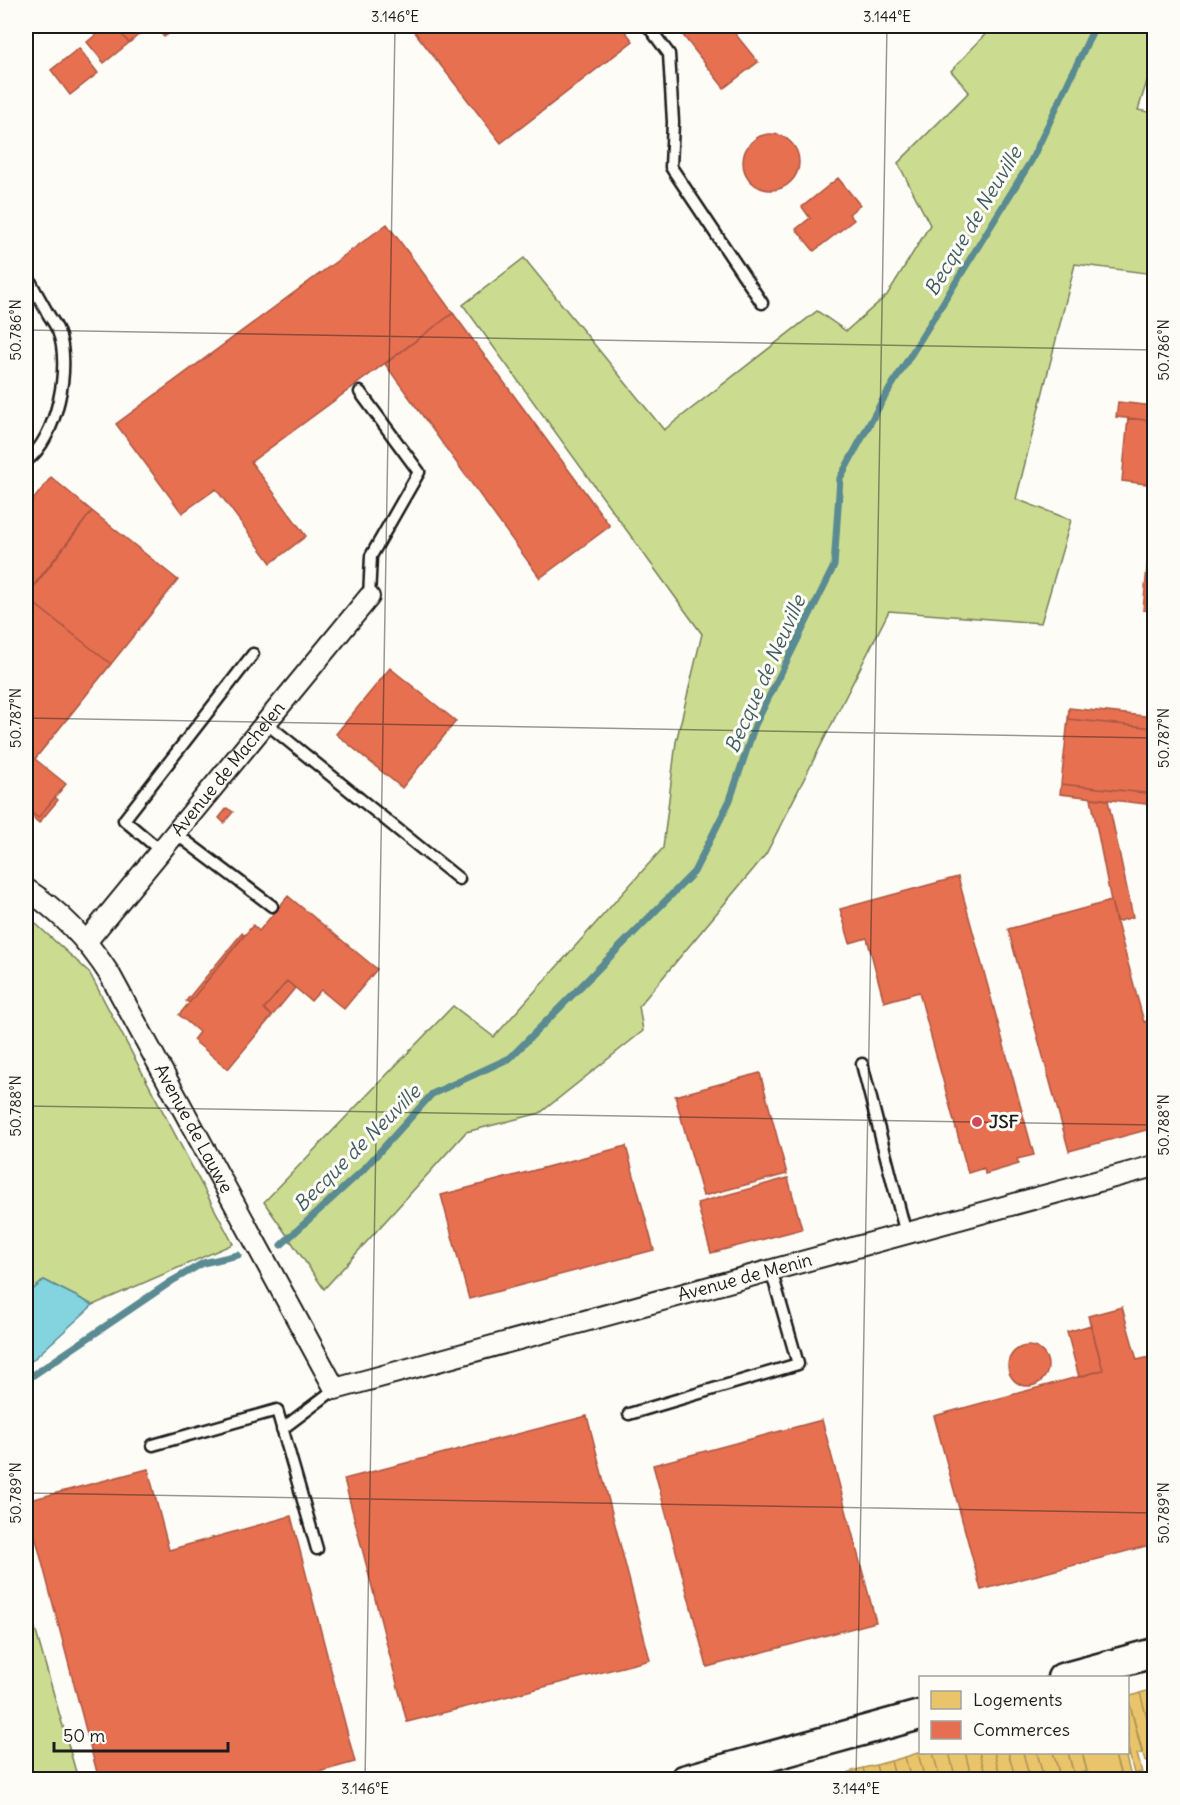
<svg xmlns="http://www.w3.org/2000/svg" width="1180" height="1805" viewBox="0 0 1180 1805" font-family="Delius,sans-serif">
	<style>
		.green { fill: #cbdc90; stroke: #747c56; stroke-width: 1.5 }
		.water { fill: #84d4e0; stroke: #5a8a92; stroke-width: 1.5 }
		.homes { fill: #e9c46a; stroke: #ac9253; stroke-width: 1.5 }
		.shops { fill: #e76f51; stroke: #aa5641; stroke-width: 1.5 }
		.lines { fill: none; stroke-linecap: round; stroke-linejoin: round }
		.stream { stroke: #5a8a92; stroke-width: 7 }
		.lane-casing { stroke: #1c1c1c; stroke-width: 15 }
		.street-casing { stroke: #1c1c1c; stroke-width: 24 }
		.secondary-casing { stroke: #1c1c1c; stroke-width: 33 }
		.lane { stroke: #fdfcf7; stroke-width: 10 }
		.street { stroke: #fdfcf7; stroke-width: 20 }
		.secondary { stroke: #fdfcf7; stroke-width: 28 }
		.ticks { fill: none; stroke: #1c1c1c; stroke-width: 1.5; stroke-opacity: 0.45 }
		.poi-dot { fill: #d1495b; stroke: #fdfcf7; stroke-width: 2 }
		.labels { text-anchor: middle; stroke-width: 6; stroke-linejoin: round; paint-order: stroke }
		.street-label { font-size: 18px; fill: #1c1c1c; stroke: #fdfcf7 }
		.poi-label { font-size: 18px; font-weight: bold; fill: #1c1c1c; stroke: #fdfcf7; text-anchor: start }
		.water-label { font-size: 20px; font-style: italic; fill: #405c61; stroke: #fdfcf7 }
		.neatline { fill: none; stroke: #1c1c1c; stroke-width: 2 }
		.ticks-label { font-size: 15px; text-anchor: middle; fill: #1c1c1c }
	</style>
	<rect width="100%" height="100%" fill="#fdfcf7"/>
	<filter id="ink" filterUnits="userSpaceOnUse"><feTurbulence type="fractalNoise" baseFrequency=".0167" numOctaves="2"/><feDisplacementMap in="SourceGraphic" scale="12" xChannelSelector="R" yChannelSelector="G"/><feConvolveMatrix kernelMatrix="1 2 1 2 8 2 1 2 1" color-interpolation-filters="sRGB"/></filter>
	<g filter="url(#ink)">
		<path class="green" d="M 993,26 L 1154,26 L 1154,59 L 1138,110 L 1154,113 L 1154,274 L 1075,264 L 1016,499 L 1071,520 L 1041,623 L 889,611 L 766,854 L 639,1006 L 643,1031 L 540,1113 L 466,1132 L 324,1289 L 264,1202 L 453,1006 L 494,1037 L 663,848 L 676,742 L 702,634 L 463,305 L 524,258 L 664,430 L 817,311 L 846,331 L 887,295 L 930,225 L 898,163 L 969,92 L 951,71 Z
			M 26,915 L 89,972 L 233,1244 L 93,1305 L 44,1280 L 26,1296 Z
			M 26,1597 L 78,1779 L 26,1779 Z"/>
		<path class="water" d="M 44,1280 L 93,1305 L 26,1366 L 26,1296 Z"/>
		<path class="homes" d="M 1153,1689 L 1154,1694 L 1154,1744 L 1140,1693 Z
			M 1140,1693 L 1154,1744 L 1154,1759 L 1145,1761 L 1128,1697 Z
			M 1128,1697 L 1142,1753 L 1137,1754 L 1142,1772 L 1134,1774 L 1128,1748 Z
			M 1128,1748 L 1130,1756 L 1126,1757 L 1131,1777 L 1122,1779 L 1114,1752 L 1128,1752 Z
			M 933,1752 L 949,1752 L 956,1780 L 940,1780 Z
			M 933,1752 L 940,1780 L 925,1780 L 918,1753 Z
			M 949,1752 L 965,1752 L 972,1780 L 956,1780 Z
			M 965,1752 L 979,1752 L 987,1780 L 972,1780 Z
			M 979,1752 L 994,1752 L 1001,1780 L 987,1780 Z
			M 994,1752 L 1008,1752 L 1016,1780 L 1001,1780 Z
			M 1008,1752 L 1023,1752 L 1030,1780 L 1016,1780 Z
			M 1023,1752 L 1037,1752 L 1044,1780 L 1030,1780 Z
			M 1037,1752 L 1053,1752 L 1061,1779 L 1044,1780 Z
			M 1053,1752 L 1068,1752 L 1075,1780 L 1061,1780 Z
			M 1068,1752 L 1082,1752 L 1087,1771 L 1074,1775 Z
			M 1082,1752 L 1114,1752 L 1121,1777 L 1114,1779 L 1112,1775 L 1089,1780 Z
			M 918,1753 L 925,1780 L 911,1780 L 905,1757 Z
			M 905,1757 L 911,1780 L 896,1780 L 891,1761 Z
			M 891,1761 L 896,1780 L 880,1780 L 876,1765 Z
			M 876,1765 L 880,1780 L 866,1780 L 863,1768 Z
			M 863,1768 L 866,1780 L 851,1780 L 849,1772 Z"/>
		<path class="shops" d="M 106,26 L 115,26 L 129,43 L 104,63 L 87,42 Z
			M 115,26 L 149,26 L 129,43 Z
			M 155,26 L 180,26 L 164,37 Z
			M 410,26 L 621,26 L 633,41 L 501,143 Z
			M 692,26 L 729,26 L 758,62 L 724,88 L 682,34 Z
			M 79,48 L 98,73 L 70,95 L 51,70 Z
			M743 162a28 28 0 1 1 56 0a28 28 0 1 1-56 0Z
			M 838,178 L 860,205 L 849,214 L 854,220 L 814,251 L 796,229 L 810,218 L 802,207 Z
			M 387,224 L 453,313 L 251,462 L 306,536 L 271,563 L 216,489 L 182,513 L 116,424 Z
			M 453,313 L 610,526 L 540,578 L 385,364 Z
			M 1118,402 L 1154,406 L 1154,421 L 1116,417 Z
			M 1128,418 L 1154,421 L 1154,485 L 1122,481 Z
			M 51,477 L 92,511 L 26,595 L 26,509 Z
			M 1154,495 L 1154,611 L 1143,610 Z
			M 92,511 L 178,580 L 111,664 L 26,597 Z
			M 26,597 L 111,664 L 35,759 L 66,784 L 38,818 L 26,808 Z
			M 390,668 L 456,721 L 402,788 L 336,734 Z
			M 1069,708 L 1154,717 L 1154,728 L 1068,719 Z
			M 1068,719 L 1154,728 L 1154,794 L 1061,784 Z
			M 1061,784 L 1154,794 L 1154,805 L 1060,794 Z
			M 55,797 L 58,800 L 39,823 L 26,812 L 26,808 L 38,818 Z
			M 1091,798 L 1108,800 L 1133,917 L 1116,922 L 1111,901 Z
			M 227,808 L 233,812 L 224,823 L 219,818 Z
			M 958,877 L 1034,1155 L 1017,1159 L 1019,1164 L 985,1174 L 984,1168 L 968,1173 L 919,992 L 884,1002 L 867,938 L 850,943 L 840,909 Z
			M 288,896 L 377,969 L 344,1009 L 321,990 L 311,1001 L 287,981 L 264,1009 L 272,1016 L 228,1069 L 193,1040 L 199,1032 L 179,1015 L 253,925 L 259,931 Z
			M 1111,901 L 1144,1022 L 1154,1019 L 1154,1128 L 1069,1151 L 1008,929 Z
			M 242,933 L 244,935 L 189,1003 L 186,1001 Z
			M 287,981 L 295,988 L 272,1016 L 264,1009 Z
			M 760,1073 L 787,1174 L 703,1196 L 675,1096 Z
			M 626,1146 L 654,1250 L 469,1299 L 441,1195 Z
			M 788,1178 L 802,1229 L 711,1253 L 697,1203 Z
			M 1122,1307 L 1137,1360 L 1154,1356 L 1154,1544 L 981,1590 L 934,1416 L 1103,1370 L 1088,1316 Z
			M 1091,1325 L 1103,1370 L 1079,1377 L 1067,1332 Z
			M1008 1366a20 20 0 1 1 40 0a20 20 0 1 1-40 0Z
			M 587,1416 L 650,1660 L 407,1722 L 344,1479 Z
			M 822,1420 L 876,1622 L 707,1667 L 653,1465 Z
			M 148,1469 L 169,1550 L 291,1516 L 355,1762 L 290,1780 L 99,1780 L 26,1501 Z"/>
		<g class="lines">
			<path class="stream" d="M 281,1245 L 363,1170 L 432,1094 L 510,1058 L 694,872 L 730,800 L 755,725 L 834,566 L 840,478 L 881,403 L 1031,161 L 1095,26
				M 26,1380 L 172,1281 L 203,1263 L 238,1255"/>
			<defs>
				<path id="lane" d="M 648,26 L 669,54 L 673,122 L 671,167 L 762,303
					M 26,273 C 32,285 39,298 46,310 C 49,317 55,323 58,331 C 72,365 57,439 26,461
					M 360,392 L 419,472 L 371,556 L 369,597
					M 266,723 L 459,879
					M 175,833 L 272,906
					M 161,851 L 124,820 L 253,654
					M 862,1064 L 906,1234
					M 629,1414 L 798,1364 L 771,1270
					M 282,1429 L 335,1389
					M 153,1445 L 277,1410 L 317,1549"/>
				<g id="street">
					<path id="s1" d="M 26,889 C 60,911 88,941 110,975 L 335,1389 L 1154,1166"/>
					<path id="s2" d="M 86,942 L 369,597"/>
				</g>
				<path id="secondary" d="M 1062,1678 L 1154,1653
					M 684,1780 L 920,1715"/>
			</defs>
			<use href="#lane" class="lane-casing"/>
			<use href="#street" class="street-casing"/>
			<use href="#secondary" class="secondary-casing"/>
			<use href="#lane" class="lane"/>
			<use href="#street" class="street"/>
			<use href="#secondary" class="secondary"/>
		</g>
	</g>
	<path class="ticks" d="M 26,330 L 1154,350M 26,718 L 1154,738M 26,1106 L 1154,1125M 26,1493 L 1154,1513M 365,1780 L 395,26M 856,1780 L 887,26"/>
	<circle class="poi-dot" cx="977" cy="1122" r="6"/>
	<g class="labels">
		<g class="street-label">
			<text dy="6" stroke="none"><textPath href="#s2" startOffset="224">Avenue de Machelen</textPath></text>
			<text dy="6" stroke="none"><textPath href="#s1" startOffset="296">Avenue de Lauwe</textPath></text>
			<text dy="6" stroke="none"><textPath href="#s1" startOffset="1017">Avenue de Menin</textPath></text>
		</g>
		<g class="poi-label">
			<text x="989" y="1128">JSF</text>
		</g>
		<g class="water-label">
			<text transform="translate(973 221) rotate(-59)" y="7">Becque de Neuville</text>
			<text transform="translate(765 674) rotate(-66)" y="7">Becque de Neuville</text>
			<text transform="translate(357 1148) rotate(-45)" y="7">Becque de Neuville</text>
		</g>
	</g>
	<rect width="1180" height="1805" fill="none" stroke="#fdfcf7" stroke-width="66"/>
	<rect x="919" y="1676" width="210" height="78" fill="#fdfcf7" stroke="#a3a29f" stroke-width="1.5"/>
	<rect x="931" y="1691" width="30" height="18" fill="#e9c46a" stroke="#a3a29f" stroke-width="1.5"/>
	<text x="973" y="1706" font-size="18" fill="#1c1c1c">Logements</text>
	<rect x="931" y="1721" width="30" height="18" fill="#e76f51" stroke="#a3a29f" stroke-width="1.5"/>
	<text x="973" y="1736" font-size="18" fill="#1c1c1c">Commerces</text>
	<path d="M54 1742v9h174v-9" fill="none" stroke="#1c1c1c" stroke-width="3"/>
	<text x="63" y="1742" font-size="18" fill="#1c1c1c" stroke="#fdfcf7" stroke-width="4.5" paint-order="stroke">50 m</text>
	<rect x="33" y="33" width="1114" height="1739" class="neatline"/>
	<g class="ticks-label">
		<text x="395" y="22">3.146°E</text>
		<text x="887" y="22">3.144°E</text>
		<text transform="translate(16 330) rotate(-90)" y="5">50.786°N</text>
		<text transform="translate(1164 350) rotate(-90)" y="5">50.786°N</text>
		<text transform="translate(16 718) rotate(-90)" y="5">50.787°N</text>
		<text transform="translate(1164 738) rotate(-90)" y="5">50.787°N</text>
		<text transform="translate(16 1106) rotate(-90)" y="5">50.788°N</text>
		<text transform="translate(1164 1125) rotate(-90)" y="5">50.788°N</text>
		<text transform="translate(16 1493) rotate(-90)" y="5">50.789°N</text>
		<text transform="translate(1164 1513) rotate(-90)" y="5">50.789°N</text>
		<text x="365" y="1794">3.146°E</text>
		<text x="856" y="1794">3.144°E</text>
	</g>
</svg>
